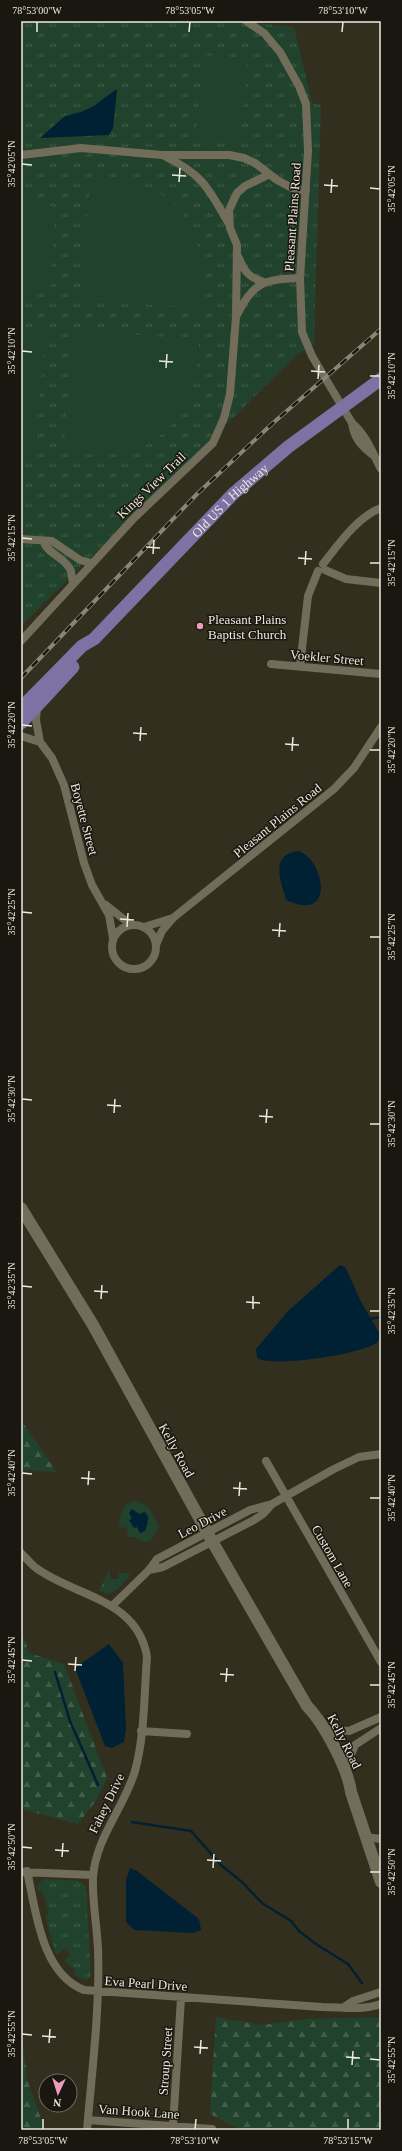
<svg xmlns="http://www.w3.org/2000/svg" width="402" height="2151" viewBox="0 0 402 2151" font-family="'Times New Roman',serif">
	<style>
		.grass { fill: url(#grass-tufts) }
		.forest { fill: url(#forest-firs) }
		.garden { fill: #21422c }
		.water { fill: #002034 }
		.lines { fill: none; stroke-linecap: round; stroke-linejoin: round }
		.stream { stroke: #002034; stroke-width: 2.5 }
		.street { stroke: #726d5b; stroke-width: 8 }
		.secondary { stroke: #726d5b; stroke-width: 12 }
		.primary { stroke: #7c72a3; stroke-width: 13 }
		.rail-casing { stroke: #898577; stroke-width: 4 }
		.rail { stroke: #19170f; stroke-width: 2.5; stroke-dasharray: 8; stroke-linecap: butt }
		.ticks { fill: none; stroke: #edeadf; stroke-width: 1.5 }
		.poi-dot { fill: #ef9ab8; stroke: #19170f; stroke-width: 1.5 }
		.labels { text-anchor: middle; stroke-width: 3; stroke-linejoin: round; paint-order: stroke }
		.street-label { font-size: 13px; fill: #edeadf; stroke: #19170f }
		.poi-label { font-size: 13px; fill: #edeadf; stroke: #19170f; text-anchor: start }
		.neatline { fill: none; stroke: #edeadf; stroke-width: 1.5 }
		.ticks-label { font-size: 10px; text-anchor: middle; fill: #edeadf }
	</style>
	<defs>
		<pattern id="grass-tufts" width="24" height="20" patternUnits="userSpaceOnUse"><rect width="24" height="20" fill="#21422c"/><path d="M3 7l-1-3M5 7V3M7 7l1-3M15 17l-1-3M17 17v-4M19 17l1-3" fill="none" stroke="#425d4a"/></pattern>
		<pattern id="forest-firs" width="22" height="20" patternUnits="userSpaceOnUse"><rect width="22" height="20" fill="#21422c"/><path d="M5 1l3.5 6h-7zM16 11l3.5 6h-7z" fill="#425d4a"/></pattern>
	</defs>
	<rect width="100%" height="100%" fill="#332f1e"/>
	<path class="grass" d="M 21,21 L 238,21 L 294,27 L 312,103 L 321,105 L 314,344 L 298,354 L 21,626 Z
		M 108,1572 L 110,1572 L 110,1579 L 119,1579 L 119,1573 L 128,1573 L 130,1575 L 117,1590 L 108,1594 L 99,1591 Z
		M 43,1879 L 80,1881 L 86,1886 L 91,1975 L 87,1980 L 74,1975 L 76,1971 L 64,1960 L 70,1956 L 66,1948 L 56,1955 L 45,1916 L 49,1914 L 43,1891 L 38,1891 L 37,1887 Z"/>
	<path class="forest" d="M 21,1420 L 57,1472 L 21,1470 Z
		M 21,1629 L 29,1653 L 64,1664 L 107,1778 L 96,1801 L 78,1824 L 21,1809 Z
		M 216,2017 L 260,2025 L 308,2019 L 381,2017 L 381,2130 L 241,2130 L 210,2114 Z
		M 21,2032 L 28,2082 L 45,2130 L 21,2130 Z"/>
	<path class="garden" d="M 204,55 L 248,59 L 240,140 L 196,135 Z
		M 91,176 C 143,180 187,194 199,250 C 203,269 201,290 201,308 L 79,300 Z
		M 21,201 L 41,202 L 55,208 L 50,294 L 21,292 Z
		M 21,328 L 46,329 L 34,449 L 21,449 Z
		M 74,331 L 199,339 C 198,391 178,442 121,453 C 102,456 82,454 63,453 Z
		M 136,1501 L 148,1506 L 159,1526 L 152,1539 L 144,1543 L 134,1537 L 128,1537 L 127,1528 L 119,1527 C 120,1515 121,1502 136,1501 Z"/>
	<path class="water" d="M 115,90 L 117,90 L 113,128 L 109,135 L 40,138 L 65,116 L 81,112 L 94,106 Z
		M 298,851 C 324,858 337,924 286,900 C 283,887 273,866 285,856 C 288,853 294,852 298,851 Z
		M 340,1265 L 346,1268 L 360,1300 L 380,1334 L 378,1342 C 364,1354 271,1368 257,1358 L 256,1349 L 288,1311 Z
		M 132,1509 L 139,1514 L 145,1512 L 149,1519 L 147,1520 L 148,1522 L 145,1531 L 140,1533 L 137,1527 L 134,1528 L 129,1520 L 132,1519 L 129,1513 Z
		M 109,1644 L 123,1663 L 126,1729 L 124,1742 L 112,1748 L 105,1746 L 75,1668 Z
		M 130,1868 L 137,1871 L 199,1919 L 201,1930 L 193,1933 L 134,1930 L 126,1922 L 126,1880 Z"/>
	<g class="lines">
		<path class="stream" d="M 369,1319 L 381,1317
			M 55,1672 L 70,1721 L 98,1785
			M 132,1822 L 191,1831 L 221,1865 L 242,1882 L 262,1903 L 291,1921 L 299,1931 L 316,1944 L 348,1964 L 362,1983"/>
		<path class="street" d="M 246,21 L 264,33 L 280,52 L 299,86 L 306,104 L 308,151 L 300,278 L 302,332 L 312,356 L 352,423 C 367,436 372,452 381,469
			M 21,155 L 81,148 L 162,155 L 229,155 L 244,158 L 255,163 L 277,180 L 292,188 L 306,191
			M 166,157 C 204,175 209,190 229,224
			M 239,258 C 244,272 250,278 264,282
			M 237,315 C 254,280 265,280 300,278
			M 352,423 C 354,438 361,446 373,455
			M 21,539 L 52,541 L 80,560 L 91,563
			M 43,541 C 48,554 64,557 70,569 C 72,573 72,579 73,583
			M 323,564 C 338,545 357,517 381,508
			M 325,570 L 346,579 L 381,583
			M 21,641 L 134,518 L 213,443 L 224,418 L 230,394 L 236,317 L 237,245 L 230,228 L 229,210 L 237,193 L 245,186 L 268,175
			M 271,664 L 381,674
			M 300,666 L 308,596 L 318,571
			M 37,706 L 36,720 L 40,742 L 52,758 L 64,785 L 84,863 L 92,885 L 109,915 L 113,938
			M 21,736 L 40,742
			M 106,905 L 131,925
			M112 947a22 22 0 1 1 44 0a22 22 0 1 1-44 0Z
			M 144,927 L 173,918
			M 156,945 L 162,931 L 173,918 L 334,789 L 354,768 L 381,727
			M 266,1461 L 381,1662
			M 21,1553 C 26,1558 31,1564 36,1568 C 76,1597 138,1599 147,1657 C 144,1694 145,1734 135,1771 C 124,1808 96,1837 93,1877 C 92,1901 97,1925 98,1949 C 100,2009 92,2070 87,2130
			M 149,1570 L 163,1567 L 254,1520 L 263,1514 L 272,1504
			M 113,1605 L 149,1570 L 157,1559 L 250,1510 L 272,1504 L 334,1469 L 359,1457 L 381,1454
			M 324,1729 L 349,1731 L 381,1717
			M 141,1731 L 187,1734
			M 345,1769 L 355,1745 L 381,1728
			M 366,1837 L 381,1839
			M 27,1871 C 36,1911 41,1973 84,1990 L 322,2007 C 343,2007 361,2011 381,2004
			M 21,1872 L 93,1875
			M 344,2007 L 353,2001 L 381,1992
			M 88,2120 L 212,2129
			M 173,2126 L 181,1998"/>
		<path class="secondary" d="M 21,1208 L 93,1325 L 212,1541 L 307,1706 C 324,1723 348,1769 351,1792 L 381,1882"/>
		<g class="primary">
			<path id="s1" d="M 21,708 L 82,646 L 94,639 L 233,494 L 288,447 L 381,379"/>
			<path d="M 21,723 L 73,667"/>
		</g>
		<defs>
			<path id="rail" d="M 21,678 L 197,494 L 273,423 L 381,329"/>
		</defs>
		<use href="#rail" class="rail-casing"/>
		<use href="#rail" class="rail"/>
	</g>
	<path class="ticks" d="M 37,32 L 37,22M 189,32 L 190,22M 342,32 L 343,22M 22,164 L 32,165M 172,175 L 186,176M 179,182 L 180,168M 324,185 L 338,186M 370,188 L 380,189M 331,193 L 332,179M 22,351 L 32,352M 159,361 L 173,362M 166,368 L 167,354M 311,371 L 325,372M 370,376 L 380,376M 318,379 L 319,365M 22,538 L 32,539M 146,547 L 160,548M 153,554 L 154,540M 298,558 L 312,559M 370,563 L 380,563M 305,565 L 306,551M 22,725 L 32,726M 133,733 L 147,734M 140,741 L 141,727M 285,744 L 299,745M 370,750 L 380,750M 292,751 L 293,737M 22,912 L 32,913M 120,919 L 134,920M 127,927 L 128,913M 272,930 L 286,931M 279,937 L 280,923M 370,937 L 380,937M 22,1099 L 32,1100M 107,1105 L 121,1106M 114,1113 L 115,1099M 259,1116 L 273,1117M 266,1123 L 267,1109M 370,1124 L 380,1124M 22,1286 L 32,1287M 94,1291 L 108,1292M 101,1299 L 102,1285M 246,1302 L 260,1303M 253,1309 L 253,1296M 370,1311 L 380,1311M 22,1473 L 32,1474M 81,1478 L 95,1479M 88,1485 L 89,1471M 233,1488 L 247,1489M 239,1496 L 240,1482M 370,1498 L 380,1498M 22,1660 L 32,1661M 68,1664 L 82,1665M 75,1671 L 76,1657M 220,1674 L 234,1675M 226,1682 L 227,1668M 370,1685 L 380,1685M 22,1847 L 32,1848M 55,1850 L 69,1851M 62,1857 L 63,1843M 207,1860 L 221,1861M 213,1868 L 214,1854M 370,1872 L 380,1872M 22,2034 L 32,2035M 42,2036 L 56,2037M 49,2043 L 50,2029M 194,2047 L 208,2048M 200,2054 L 201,2040M 346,2057 L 360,2058M 370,2059 L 380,2060M 352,2065 L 353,2051M 43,2129 L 43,2119M 195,2129 L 196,2119M 348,2129 L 348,2119"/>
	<circle class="poi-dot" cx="200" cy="626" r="4"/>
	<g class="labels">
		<g class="street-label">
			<text transform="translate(292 217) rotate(-86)" y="5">Pleasant Plains Road</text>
			<text transform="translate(151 485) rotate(-44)" y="5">Kings View Trail</text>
			<text dy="5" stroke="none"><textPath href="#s1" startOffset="295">Old US 1 Highway</textPath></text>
			<text transform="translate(327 657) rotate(5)" y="5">Voekler Street</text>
			<text transform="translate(85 819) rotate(75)" y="5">Boyette Street</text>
			<text transform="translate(277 820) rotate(-39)" y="5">Pleasant Plains Road</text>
			<text transform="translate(177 1450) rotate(61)" y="5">Kelly Road</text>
			<text transform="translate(202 1522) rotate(-28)" y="5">Leo Drive</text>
			<text transform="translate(333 1556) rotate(60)" y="5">Custom Lane</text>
			<text transform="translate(345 1741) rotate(63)" y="5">Kelly Road</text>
			<text transform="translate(106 1803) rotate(-64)" y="5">Fahey Drive</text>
			<text transform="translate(146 1983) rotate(4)" y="5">Eva Pearl Drive</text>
			<text transform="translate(165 2061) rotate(-86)" y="5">Stroup Street</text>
			<text transform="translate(139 2111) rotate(4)" y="5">Van Hook Lane</text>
		</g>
		<g class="poi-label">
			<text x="208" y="624">Pleasant Plains<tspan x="208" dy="15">Baptist Church</tspan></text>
		</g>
	</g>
	<rect width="402" height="2151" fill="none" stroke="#19170f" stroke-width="44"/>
	<g transform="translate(58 2093) rotate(184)"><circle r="19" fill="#19170f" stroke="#6e6b62"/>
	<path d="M0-3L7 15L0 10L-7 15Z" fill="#ef9ab8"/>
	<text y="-6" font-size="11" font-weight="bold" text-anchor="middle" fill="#edeadf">N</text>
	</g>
	<rect x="22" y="22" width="358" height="2107" class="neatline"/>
	<g class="ticks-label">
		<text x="37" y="14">78°53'00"W</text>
		<text x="190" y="14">78°53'05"W</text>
		<text x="343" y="14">78°53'10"W</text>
		<text transform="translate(11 164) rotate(-90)" y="4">35°42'05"N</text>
		<text transform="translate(391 189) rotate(-90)" y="4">35°42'05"N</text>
		<text transform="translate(11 351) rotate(-90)" y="4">35°42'10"N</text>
		<text transform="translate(391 376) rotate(-90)" y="4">35°42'10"N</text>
		<text transform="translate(11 538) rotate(-90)" y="4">35°42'15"N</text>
		<text transform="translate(391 563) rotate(-90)" y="4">35°42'15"N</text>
		<text transform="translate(11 725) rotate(-90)" y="4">35°42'20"N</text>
		<text transform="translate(391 750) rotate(-90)" y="4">35°42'20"N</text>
		<text transform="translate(11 912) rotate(-90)" y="4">35°42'25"N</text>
		<text transform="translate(391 937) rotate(-90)" y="4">35°42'25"N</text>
		<text transform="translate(11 1099) rotate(-90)" y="4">35°42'30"N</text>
		<text transform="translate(391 1124) rotate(-90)" y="4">35°42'30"N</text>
		<text transform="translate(11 1286) rotate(-90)" y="4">35°42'35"N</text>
		<text transform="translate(391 1311) rotate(-90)" y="4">35°42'35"N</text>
		<text transform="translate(11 1473) rotate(-90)" y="4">35°42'40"N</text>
		<text transform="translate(391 1498) rotate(-90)" y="4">35°42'40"N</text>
		<text transform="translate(11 1660) rotate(-90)" y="4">35°42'45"N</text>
		<text transform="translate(391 1685) rotate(-90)" y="4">35°42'45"N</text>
		<text transform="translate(11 1847) rotate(-90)" y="4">35°42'50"N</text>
		<text transform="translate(391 1872) rotate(-90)" y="4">35°42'50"N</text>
		<text transform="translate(11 2034) rotate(-90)" y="4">35°42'55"N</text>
		<text transform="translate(391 2060) rotate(-90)" y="4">35°42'55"N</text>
		<text x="43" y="2144">78°53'05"W</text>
		<text x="195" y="2144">78°53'10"W</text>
		<text x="348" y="2144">78°53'15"W</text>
	</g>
</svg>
